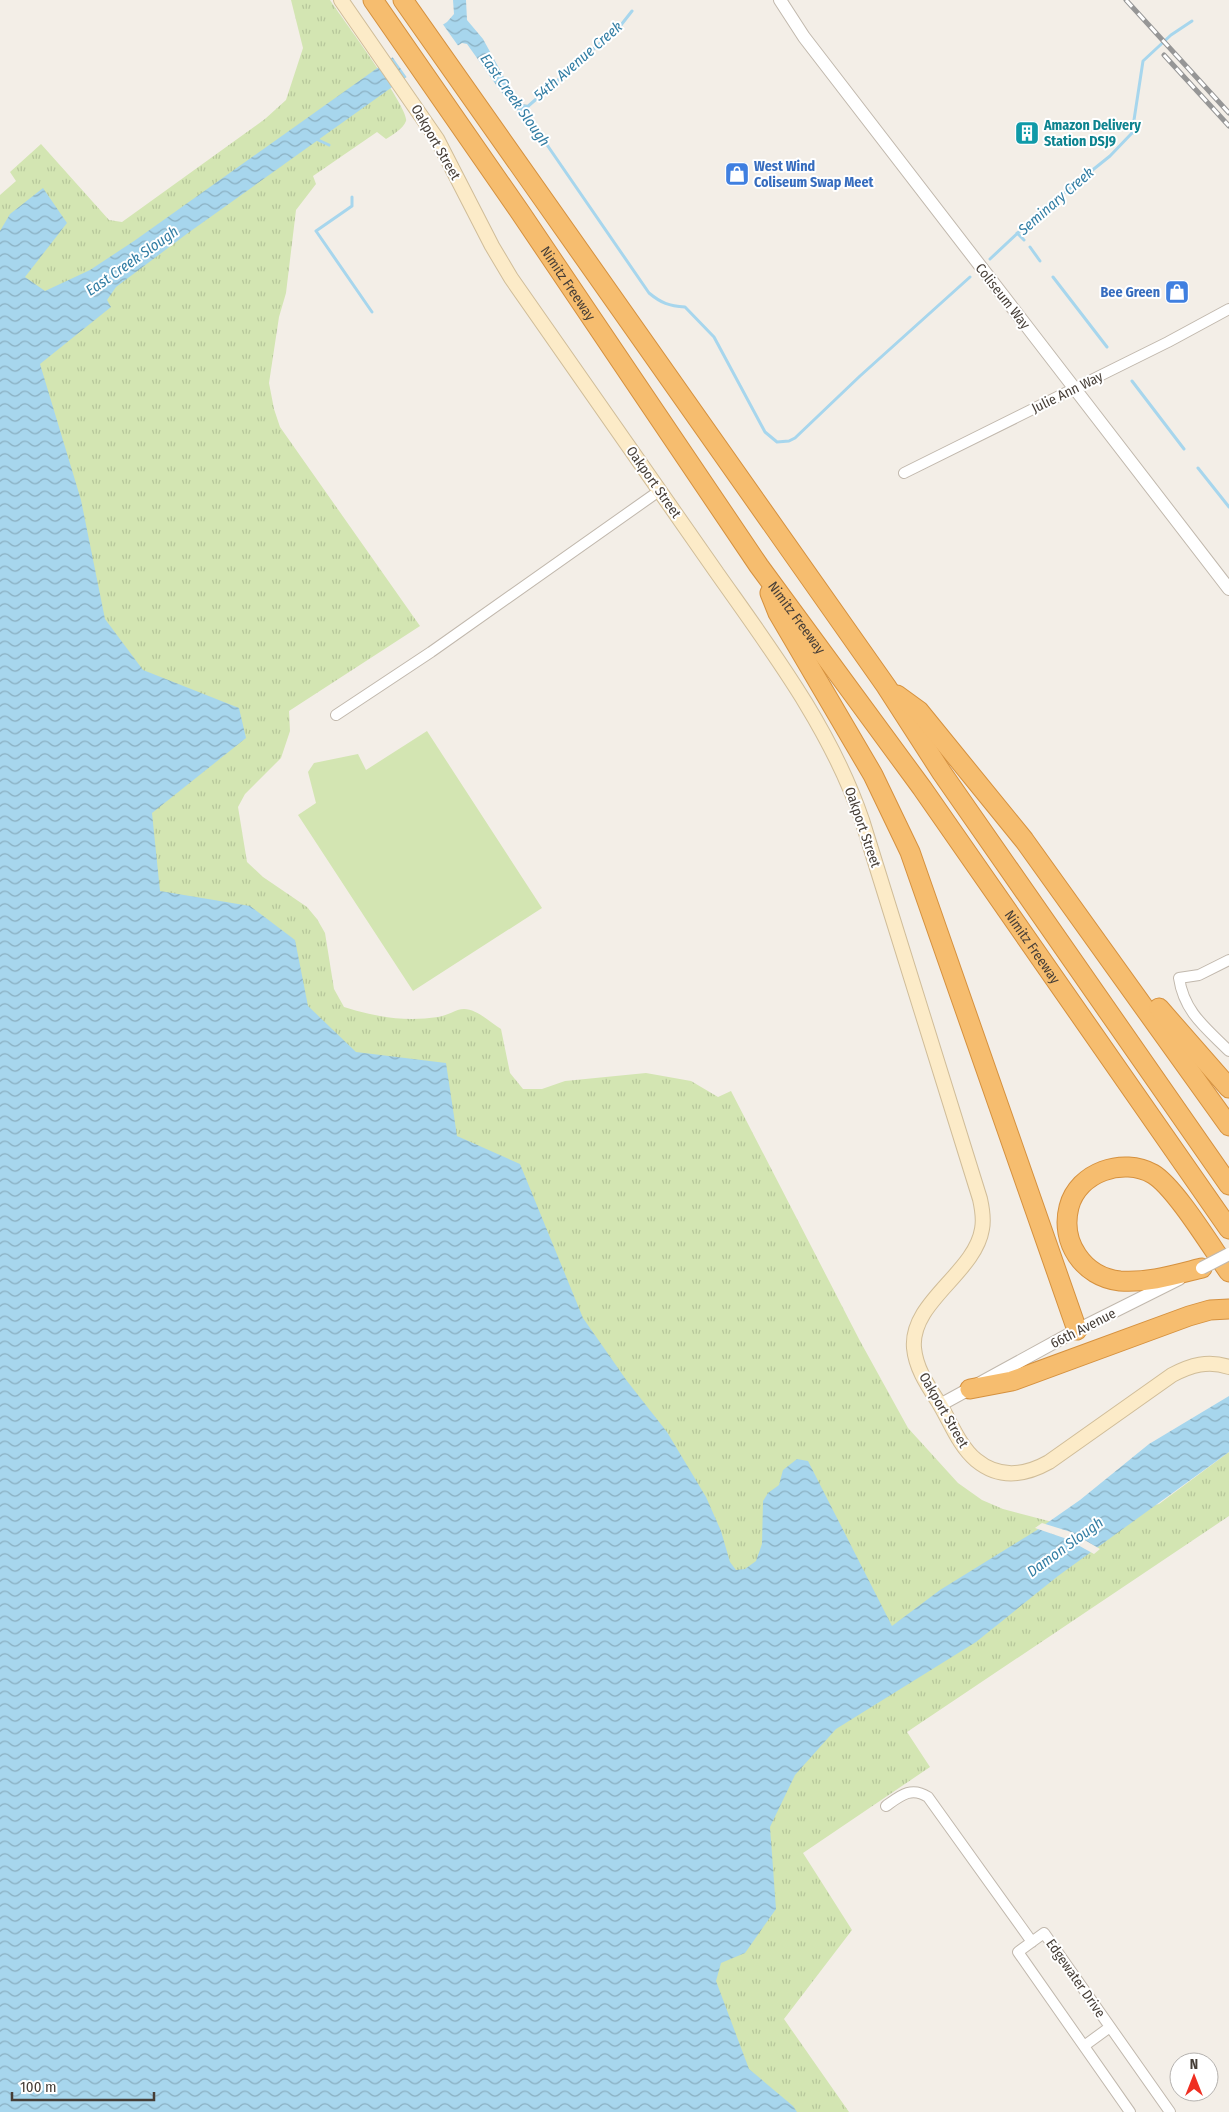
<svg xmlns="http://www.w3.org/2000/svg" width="1229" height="2112" viewBox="0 0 1229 2112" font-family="'Fira Sans Condensed',sans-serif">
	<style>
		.park { fill: url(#park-tufts) }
		.pitch { fill: #d3e5b2 }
		.water { fill: url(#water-waves) }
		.pier { fill: #f3eee7 }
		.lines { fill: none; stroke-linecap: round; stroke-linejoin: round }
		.stream { stroke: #a7d6ed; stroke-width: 3 }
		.minor-casing { stroke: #c1b8ad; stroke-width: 12 }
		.tertiary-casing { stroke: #c1b8ad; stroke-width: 14 }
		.secondary-casing { stroke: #d0bd99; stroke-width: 16 }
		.motorway-casing { stroke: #d5913f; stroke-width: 21 }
		.minor { stroke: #fff; stroke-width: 10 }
		.tertiary { stroke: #fff; stroke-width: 12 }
		.secondary { stroke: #fcebc8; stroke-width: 14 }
		.motorway { stroke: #f6bd6f; stroke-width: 19 }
		.rail-casing { stroke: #969696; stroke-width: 5 }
		.rail { stroke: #fff; stroke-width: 3; stroke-dasharray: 9; stroke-linecap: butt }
		.tertiary-bridge-casing { stroke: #c1b8ad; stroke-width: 14; stroke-linecap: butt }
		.tertiary-bridge { stroke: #fff; stroke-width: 12 }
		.labels { text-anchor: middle; stroke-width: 4; stroke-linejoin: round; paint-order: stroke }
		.culture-label { font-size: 14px; font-weight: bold; fill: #0d838f; stroke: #fff; text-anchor: start }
		.street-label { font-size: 14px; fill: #463e37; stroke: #fff }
		.shop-label { font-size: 14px; font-weight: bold; fill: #366cbe; stroke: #fff; text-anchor: start }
		.water-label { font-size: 15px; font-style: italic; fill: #337ea4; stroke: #fff }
	</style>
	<defs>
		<pattern id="park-tufts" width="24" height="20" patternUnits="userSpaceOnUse" patternTransform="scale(1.25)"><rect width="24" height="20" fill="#d3e5b2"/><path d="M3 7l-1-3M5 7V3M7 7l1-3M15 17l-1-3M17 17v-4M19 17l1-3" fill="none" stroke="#b6c69a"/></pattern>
		<pattern id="water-waves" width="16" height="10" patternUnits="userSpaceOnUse" patternTransform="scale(1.25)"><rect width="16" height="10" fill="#a7d6ed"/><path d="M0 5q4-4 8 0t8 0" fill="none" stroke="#8aafc1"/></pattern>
	</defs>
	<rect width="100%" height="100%" fill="#f3eee7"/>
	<path class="park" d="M 291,0 L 330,0 C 341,17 410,109 406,121 C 403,129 392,135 386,139 L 377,132 L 313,176 L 316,184 L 296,210 L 286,293 L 279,317 L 269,383 L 274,409 L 280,427 L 420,626 L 289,711 L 290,731 L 281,758 L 245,794 L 238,807 L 247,862 L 263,877 L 307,907 L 317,919 L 325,933 L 334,989 L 344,1007 C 375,1017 405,1022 438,1017 C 447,1016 456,1009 464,1009 C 477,1009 491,1023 501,1029 L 510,1073 L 523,1089 L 542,1089 L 565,1081 L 646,1073 L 691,1081 L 718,1097 L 731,1091 L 860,1341 L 908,1428 L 958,1483 L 982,1500 L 1003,1509 L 1064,1525 L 1159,1504 L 1229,1452 L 1229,1516 L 907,1732 L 930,1767 L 803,1853 L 852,1930 L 784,2019 L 849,2112 L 0,2112 L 0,195 L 16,181 L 10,172 L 41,144 L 109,220 L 122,222 L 265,119 L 286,100 L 303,48 Z"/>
	<path class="pitch" d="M 427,731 L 542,908 L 413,991 L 298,815 L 316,803 L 308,772 L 314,763 L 358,754 L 366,770 Z"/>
	<path class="water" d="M 453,0 L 466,0 L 467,20 L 483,39 L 512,92 L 522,104 L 528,105 C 529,114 535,120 535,129 L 530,126 L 499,89 L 467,44 L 462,43 L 402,80 L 188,233 L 116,287 L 107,300 L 111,307 L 40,364 L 81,500 L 105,619 L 143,670 L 239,708 L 246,738 L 152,813 L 160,891 L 250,906 L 295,940 L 308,1006 L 356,1052 L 446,1063 L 457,1136 L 520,1164 L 583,1318 L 627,1381 L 667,1432 L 706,1497 L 721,1531 L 730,1562 L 736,1570 L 745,1569 L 756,1561 L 762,1544 L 763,1501 L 768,1493 L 779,1485 L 783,1470 L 797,1459 L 808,1461 L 892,1626 L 940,1590 L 1037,1530 L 1080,1500 L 1149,1444 L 1229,1396 L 1229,1452 L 1058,1576 L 976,1642 L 836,1729 L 795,1775 L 770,1827 L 776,1909 L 745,1953 L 721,1963 L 716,1981 L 749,2069 L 793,2106 L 797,2112 L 0,2112 L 0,231 L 10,214 L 43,188 L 67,223 L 25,277 L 45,291 L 90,270 L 134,241 L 390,59 L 447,22 L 454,14 Z"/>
	<path class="pier" d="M 442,23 L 459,47 L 408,79 L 391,55 Z
		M 1042,1523 L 1071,1532 L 1100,1549 L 1094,1554 L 1067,1539 L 1035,1528 Z"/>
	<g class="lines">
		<path class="stream" d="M 526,108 L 621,25 L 632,11
			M 534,126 L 649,293 C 661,303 669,306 685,307 L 714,337 L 765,432 L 777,442 L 789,441 L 795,438 L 860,376 L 970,277
			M 1133,133 L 1140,127
			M 316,139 L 329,145
			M 352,197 L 352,206 L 316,231 L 372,312
			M 1017,233 L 1024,240
			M 1030,247 L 1040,261
			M 990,259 L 1039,213 L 1110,156 L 1132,133 L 1143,61 L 1171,35 L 1192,21
			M 1053,277 L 1107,347
			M 1132,381 L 1184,449
			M 1198,468 L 1229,507"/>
		<defs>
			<path id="minor" d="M 904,473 L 1168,342 L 1229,309
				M 336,715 L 431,652 L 659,491
				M 1229,960 L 1199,975 L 1179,978 C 1184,1012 1206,1028 1229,1051
				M 886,1806 C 900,1796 911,1786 928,1797 L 1032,1942
				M 1084,2046 L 1110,2027
				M 1130,2112 L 1018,1952 L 1044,1933 L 1170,2112"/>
			<path id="tertiary" d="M 780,0 L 804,37 L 1229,589
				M 940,1405 L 1077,1330 L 1179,1279"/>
			<path id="secondary" d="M 341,0 L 437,139 L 492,246 L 511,278 C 579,377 648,475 717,573 C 772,651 831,729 862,820 L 980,1199 C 982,1208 984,1219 982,1229 C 975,1273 910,1302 914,1348 C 916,1369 928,1386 939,1403 C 950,1421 959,1446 976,1460 C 999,1479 1024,1476 1049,1462 L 1172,1375 C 1191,1365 1208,1360 1229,1367"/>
			<g id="motorway">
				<path id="s1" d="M 373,0 L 520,212 L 759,566 L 922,788 L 1229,1229"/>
				<path d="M 403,0 L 886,686 L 942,773 L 1229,1185"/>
				<path d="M 770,593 L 778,613 L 873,775 L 910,852 L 1077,1330"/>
				<path d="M 897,695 L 919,711 L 1024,840 L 1229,1126"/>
				<path d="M 1159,1008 L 1229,1088"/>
				<path d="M 1202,1268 C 1174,1275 1148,1283 1120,1281 C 1083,1277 1060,1242 1069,1207 C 1078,1172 1123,1157 1153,1174 C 1175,1187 1212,1248 1229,1272"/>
				<path d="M 970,1389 L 1012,1381 L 1189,1316 L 1210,1310 L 1229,1309"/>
			</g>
		</defs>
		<use href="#minor" class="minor-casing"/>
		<use href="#tertiary" class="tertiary-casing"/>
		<use href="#secondary" class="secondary-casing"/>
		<use href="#motorway" class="motorway-casing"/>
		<use href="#minor" class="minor"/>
		<use href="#tertiary" class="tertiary"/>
		<use href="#secondary" class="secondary"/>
		<use href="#motorway" class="motorway"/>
		<defs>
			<path id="rail" d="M 1126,0 L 1229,113
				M 1164,55 L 1229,126"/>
		</defs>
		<use href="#rail" class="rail-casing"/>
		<use href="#rail" class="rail"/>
		<defs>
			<path id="tertiary-bridge" d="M 1202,1268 L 1229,1254"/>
		</defs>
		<use href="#tertiary-bridge" class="tertiary-bridge-casing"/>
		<use href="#tertiary-bridge" class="tertiary-bridge"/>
	</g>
	<defs>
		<symbol id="building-square" viewBox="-11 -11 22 22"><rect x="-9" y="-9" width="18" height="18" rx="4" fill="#0f9aa8" stroke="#fff"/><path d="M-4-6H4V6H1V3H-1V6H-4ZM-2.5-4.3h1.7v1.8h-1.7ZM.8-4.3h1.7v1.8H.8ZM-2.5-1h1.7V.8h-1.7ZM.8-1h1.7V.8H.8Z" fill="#fff"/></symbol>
		<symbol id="shop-square" viewBox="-11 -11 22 22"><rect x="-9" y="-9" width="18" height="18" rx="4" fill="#3f7fe0" stroke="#fff"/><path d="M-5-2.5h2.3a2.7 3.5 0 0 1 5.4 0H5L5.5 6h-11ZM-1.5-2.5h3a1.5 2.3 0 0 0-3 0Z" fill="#fff"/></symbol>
	</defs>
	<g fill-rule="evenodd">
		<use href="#building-square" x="1013" y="119" width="28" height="28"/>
		<use href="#shop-square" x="723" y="160" width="28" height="28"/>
		<use href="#shop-square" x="1163" y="278" width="28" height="28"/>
	</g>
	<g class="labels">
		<g class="culture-label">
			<text x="1044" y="130">Amazon Delivery<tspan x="1044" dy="16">Station DSJ9</tspan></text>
		</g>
		<g class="street-label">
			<text transform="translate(436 142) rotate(60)" y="5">Oakport Street</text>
			<text dy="5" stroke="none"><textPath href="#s1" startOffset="344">Nimitz Freeway</textPath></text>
			<text transform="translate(1003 296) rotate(52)" y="5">Coliseum Way</text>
			<text transform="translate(1067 392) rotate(-26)" y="5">Julie Ann Way</text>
			<text transform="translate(654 482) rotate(55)" y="5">Oakport Street</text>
			<text dy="5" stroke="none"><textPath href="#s1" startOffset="749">Nimitz Freeway</textPath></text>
			<text transform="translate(863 827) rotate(71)" y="5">Oakport Street</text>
			<text dy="5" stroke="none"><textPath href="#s1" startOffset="1154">Nimitz Freeway</textPath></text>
			<text transform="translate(1083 1328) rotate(-27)" y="5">66th Avenue</text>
			<text transform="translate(944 1410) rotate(60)" y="5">Oakport Street</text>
			<text transform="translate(1076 1978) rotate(55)" y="5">Edgewater Drive</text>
		</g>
		<g class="shop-label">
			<text x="754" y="171">West Wind<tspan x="754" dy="16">Coliseum Swap Meet</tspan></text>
			<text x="1160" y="297" text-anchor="end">Bee Green</text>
		</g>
		<g class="water-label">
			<text transform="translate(578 61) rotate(-41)" y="5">54th Avenue Creek</text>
			<text transform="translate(515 100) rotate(55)" y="5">East Creek Slough</text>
			<text transform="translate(1056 201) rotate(-41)" y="5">Seminary Creek</text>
			<text transform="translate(132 261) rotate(-35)" y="5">East Creek Slough</text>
			<text transform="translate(1065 1547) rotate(-36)" y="5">Damon Slough</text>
		</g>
	</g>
	<g transform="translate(1194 2077)"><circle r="24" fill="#ffffff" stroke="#b5b2af"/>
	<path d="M0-4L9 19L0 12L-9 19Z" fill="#ef2f22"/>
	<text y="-8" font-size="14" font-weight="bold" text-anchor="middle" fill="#463e37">N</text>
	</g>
	<path d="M12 2092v8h142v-8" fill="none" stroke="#463e37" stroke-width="2.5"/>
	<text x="20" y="2092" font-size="15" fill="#463e37" stroke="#ffffff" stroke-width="4" paint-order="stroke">100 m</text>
</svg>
